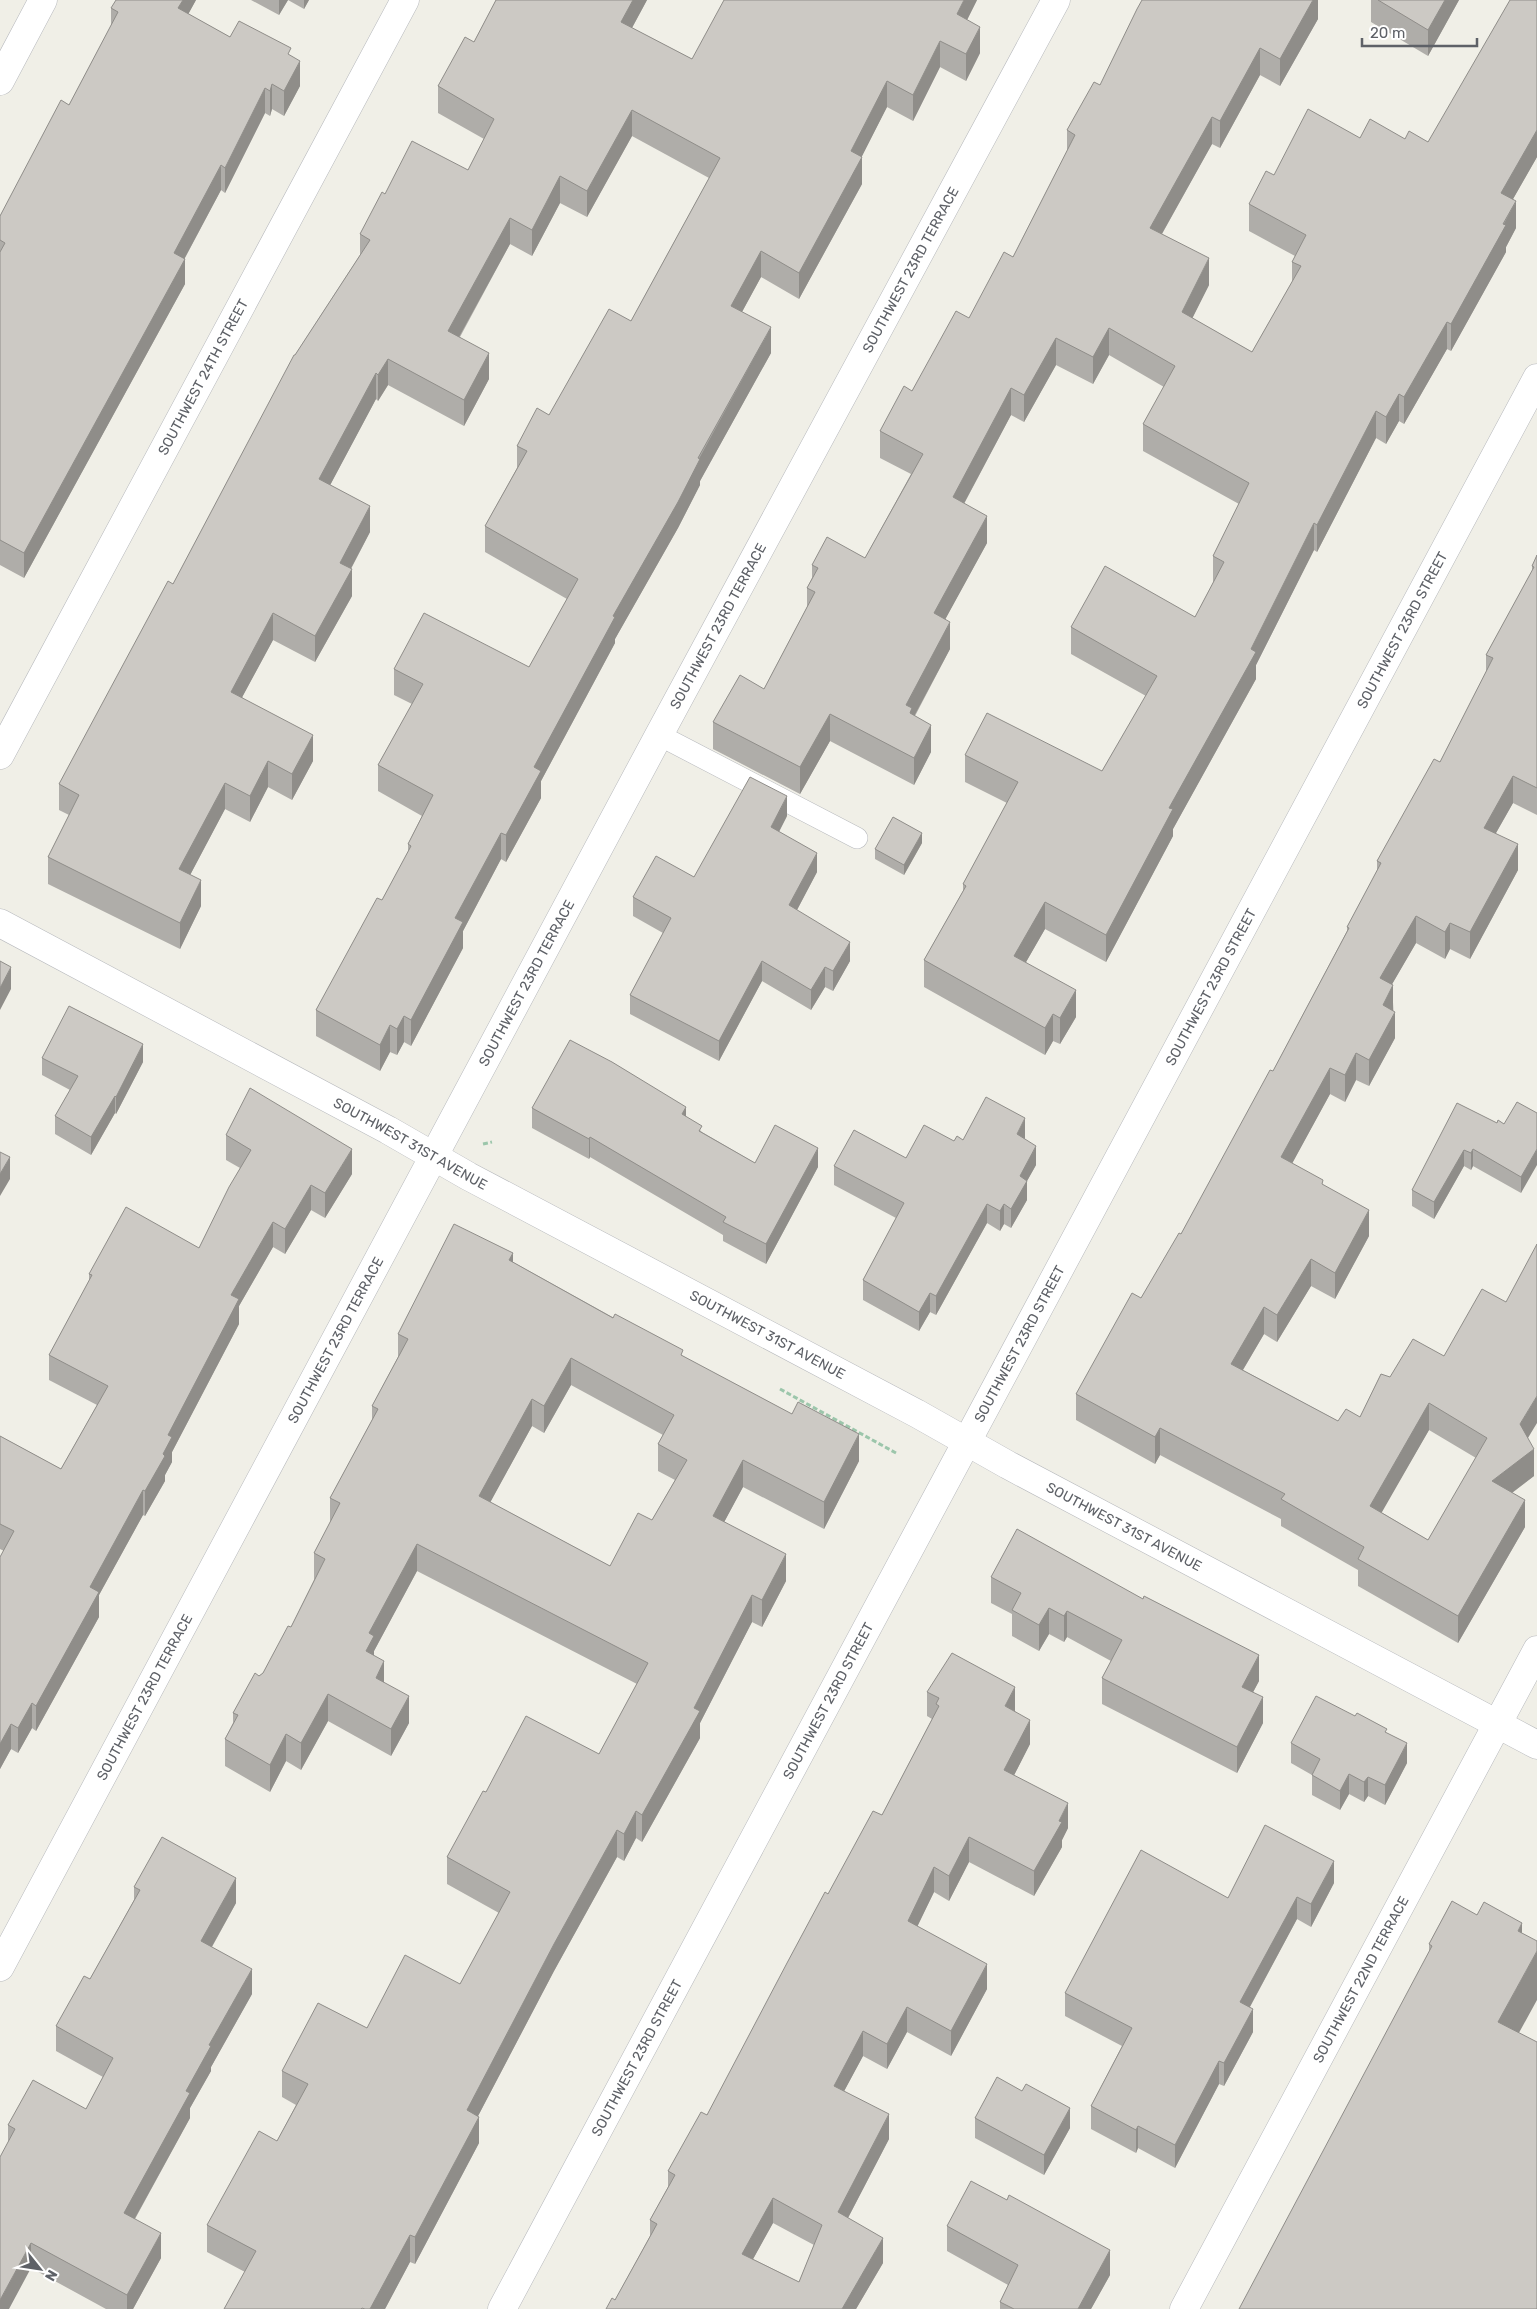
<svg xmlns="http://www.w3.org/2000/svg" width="1537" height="2309" viewBox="0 0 1537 2309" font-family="Rubik,sans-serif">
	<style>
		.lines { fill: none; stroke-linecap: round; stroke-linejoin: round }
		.lane-casing { stroke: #b7b9bd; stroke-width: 22 }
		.street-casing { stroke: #b7b9bd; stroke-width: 29 }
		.path { stroke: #9cc6ab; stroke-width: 3; stroke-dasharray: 5 2.5; stroke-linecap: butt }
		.lane { stroke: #fff; stroke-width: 21 }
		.street { stroke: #fff; stroke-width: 28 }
		.wall { fill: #afada9; fill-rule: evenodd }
		.shaded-wall { fill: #8f8d89 }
		.building { fill: #ccc9c4; stroke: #8f8d89; fill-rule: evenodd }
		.labels { text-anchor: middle; stroke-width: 4.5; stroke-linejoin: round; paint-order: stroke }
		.street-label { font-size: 14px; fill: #5e6167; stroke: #fff }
	</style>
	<rect width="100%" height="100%" fill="#f0efe7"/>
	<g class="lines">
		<defs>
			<path id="lane" d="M 659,735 L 857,838"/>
			<g id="street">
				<path d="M 0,81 L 43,0"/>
				<path id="s1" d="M 0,755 L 405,0"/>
				<path id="s2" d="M 0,923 L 388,1130 L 468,1176 L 916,1413 L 1008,1465 L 1537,1745"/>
				<path id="s3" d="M 0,1967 L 659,735 L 1056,0"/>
				<path id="s4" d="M 502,2309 L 1537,378"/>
				<path id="s5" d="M 1184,2309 L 1537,1650"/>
			</g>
		</defs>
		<use href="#lane" class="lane-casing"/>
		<use href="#street" class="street-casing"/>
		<path class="path" d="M 483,1144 L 492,1142
			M 780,1389 L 896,1453"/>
		<use href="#lane" class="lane"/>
		<use href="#street" class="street"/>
	</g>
	<path class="wall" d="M 196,0 L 188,14 L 230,37 L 291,56 L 300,86 L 284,116 L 272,109 L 270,116 L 265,113 L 225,193 L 221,190 L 185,258 L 185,284 L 24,578 L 0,565 L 0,216 L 69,105 L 111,26 L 111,8 Z
		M 251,0 L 309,0 L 304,9 L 288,0 L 279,15 Z
		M 496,0 L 647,0 L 632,28 L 692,59 L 977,0 L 967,20 L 980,53 L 966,81 L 940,67 L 913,121 L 887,107 L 861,157 L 862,184 L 799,299 L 761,277 L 742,312 L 771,353 L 700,481 L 700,485 L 678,528 L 615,639 L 615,643 L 541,781 L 541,798 L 506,862 L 501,859 L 463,931 L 463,948 L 411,1046 L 404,1042 L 397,1055 L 390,1052 L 380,1071 L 316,1036 L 316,1010 L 382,900 L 408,852 L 408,844 L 422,816 L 378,791 L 378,765 L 412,704 L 394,695 L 394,669 L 529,667 L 567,599 L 485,552 L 485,526 L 517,468 L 517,446 L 549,415 L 631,321 L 709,178 L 632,136 L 587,217 L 560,203 L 532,256 L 510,244 L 460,337 L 489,379 L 464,426 L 388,385 L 378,401 L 376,399 L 330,485 L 370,532 L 351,569 L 352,596 L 315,662 L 273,640 L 242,697 L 313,761 L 292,800 L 268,787 L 250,822 L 225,809 L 190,875 L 201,906 L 180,949 L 48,884 L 48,857 L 69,815 L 59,810 L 59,784 L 173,584 L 295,355 L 360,255 L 360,234 L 385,194 L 468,170 L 484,139 L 438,113 L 438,86 L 474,42 Z
		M 1318,0 L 1318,19 L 1280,86 L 1260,75 L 1220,148 L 1212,144 L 1162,234 L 1209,285 L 1192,318 L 1252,352 L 1292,282 L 1292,262 L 1295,256 L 1249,231 L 1249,204 L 1274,175 L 1360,138 L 1405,139 L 1428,142 L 1537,0 L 1537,157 L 1513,199 L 1516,228 L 1506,247 L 1506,252 L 1451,351 L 1447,349 L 1404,424 L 1399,421 L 1386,444 L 1376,438 L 1317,552 L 1314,550 L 1256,665 L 1256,679 L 1173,829 L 1173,836 L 1106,962 L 1045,929 L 1026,962 L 1076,1017 L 1060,1044 L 1053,1041 L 1045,1055 L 924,987 L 924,960 L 963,891 L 963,884 L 1007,803 L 965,782 L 965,755 L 1102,771 L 1146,696 L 1071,654 L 1071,627 L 1195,617 L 1213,583 L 1213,556 L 1239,504 L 1143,451 L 1143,424 L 1164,387 L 1109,355 L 1093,384 L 1056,365 L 1024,422 L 1011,415 L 964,504 L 987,543 L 945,619 L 950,649 L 915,716 L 931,752 L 914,785 L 830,741 L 800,794 L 713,749 L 713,722 L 764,689 L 807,607 L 807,588 L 812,578 L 812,565 L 865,558 L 911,474 L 880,458 L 880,431 L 969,318 L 1013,257 L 1067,151 L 1067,130 L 1100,85 Z
		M 1371,0 L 1459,0 L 1428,56 L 1371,22 Z
		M 1537,555 L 1537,815 L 1513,803 L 1496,833 L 1518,870 L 1470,959 L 1450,949 L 1445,959 L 1416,943 L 1392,984 L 1395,1038 L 1369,1086 L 1356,1080 L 1345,1102 L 1330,1094 L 1292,1163 L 1323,1185 L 1369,1236 L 1335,1299 L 1311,1286 L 1277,1342 L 1264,1334 L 1243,1370 L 1338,1421 L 1360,1417 L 1381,1374 L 1528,1438 L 1534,1476 L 1512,1493 L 1525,1527 L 1458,1643 L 1358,1586 L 1358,1570 L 1281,1526 L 1281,1519 L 1160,1455 L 1155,1464 L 1076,1420 L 1076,1394 L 1141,1298 L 1181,1234 L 1273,1071 L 1347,931 L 1347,927 L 1377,871 L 1377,861 L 1440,762 L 1486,672 L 1486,655 L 1532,571 L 1532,566 ZM 1429,1430 L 1476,1458 L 1428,1540 L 1381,1512 Z
		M 787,816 L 779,832 L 817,872 L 797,910 L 850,961 L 833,991 L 825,987 L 811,1010 L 762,981 L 719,1061 L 630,1014 L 630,995 L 663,933 L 633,916 L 633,897 L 694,877 Z
		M 922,843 L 904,875 L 875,859 L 875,849 Z
		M 42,1058 L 143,1062 L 116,1114 L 115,1113 L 91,1155 L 55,1134 L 55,1116 L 70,1090 L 42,1075 Z
		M 532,1108 L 686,1117 L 702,1132 L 755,1163 L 818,1167 L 766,1264 L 723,1241 L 723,1235 L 590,1157 L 589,1159 L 532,1128 Z
		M 1537,1113 L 1521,1193 L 1473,1166 L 1471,1170 L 1464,1166 L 1434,1219 L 1412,1206 L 1412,1190 L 1497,1123 L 1504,1124 Z
		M 226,1135 L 352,1174 L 325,1218 L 311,1210 L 285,1254 L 273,1247 L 239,1306 L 239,1324 L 172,1452 L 172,1462 L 165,1475 L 165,1481 L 145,1516 L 143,1515 L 99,1595 L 99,1617 L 36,1731 L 32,1728 L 18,1753 L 11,1749 L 0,1769 L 0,1557 L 4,1551 L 0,1549 L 0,1436 L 61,1469 L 97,1405 L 49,1380 L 49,1355 L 89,1281 L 89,1274 L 199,1248 L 240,1168 L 226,1160 Z
		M 1025,1138 L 1025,1139 L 1036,1165 L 1027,1181 L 1027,1200 L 1011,1228 L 1004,1224 L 1000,1231 L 987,1223 L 936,1315 L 930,1312 L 919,1331 L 863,1300 L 863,1280 L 896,1218 L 834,1185 L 834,1166 L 906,1158 L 954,1141 L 963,1140 Z
		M 513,1262 L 683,1356 L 859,1461 L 824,1529 L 743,1487 L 724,1522 L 786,1581 L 762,1627 L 752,1622 L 700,1723 L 700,1738 L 642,1842 L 636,1838 L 624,1861 L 617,1857 L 554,1971 L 478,2116 L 479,2143 L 415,2264 L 410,2262 L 385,2309 L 224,2309 L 245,2272 L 207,2252 L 207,2225 L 277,2141 L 296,2105 L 282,2097 L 282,2071 L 367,2028 L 460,1984 L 499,1913 L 447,1884 L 447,1857 L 486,1792 L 599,1754 L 637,1684 L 417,1571 L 374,1651 L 374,1656 L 384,1683 L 409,1723 L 391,1756 L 328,1721 L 301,1770 L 286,1761 L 270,1792 L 225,1766 L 225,1739 L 233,1723 L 233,1713 L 259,1676 L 263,1673 L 291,1627 L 314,1580 L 314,1553 L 330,1523 L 330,1498 L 372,1420 L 372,1406 L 398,1357 L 398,1334 ZM 571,1385 L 663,1435 L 658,1444 L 658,1471 L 675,1480 L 652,1520 L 610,1566 L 490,1502 L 532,1426 L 544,1433 Z
		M 991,1577 L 1259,1681 L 1253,1692 L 1263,1723 L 1237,1773 L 1102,1704 L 1102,1678 L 1111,1661 L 1067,1637 L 1064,1642 L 1049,1634 L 1039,1651 L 1012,1636 L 1012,1614 L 991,1603 Z
		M 927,1692 L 1015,1711 L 1030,1744 L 1014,1775 L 1068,1828 L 1062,1840 L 1062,1847 L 1034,1896 L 969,1862 L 949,1901 L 934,1892 L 917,1926 L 987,1989 L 951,2056 L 907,2032 L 887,2069 L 863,2056 L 844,2091 L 889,2139 L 848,2218 L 883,2263 L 856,2309 L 615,2300 L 650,2236 L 650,2220 L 668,2187 L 668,2171 L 707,2115 L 828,1894 L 882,1815 L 932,1719 L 927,1716 ZM 773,2223 L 814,2245 L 799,2282 L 753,2259 Z
		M 1387,1733 L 1407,1763 L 1385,1805 L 1368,1796 L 1364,1802 L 1349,1794 L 1340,1810 L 1312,1795 L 1312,1775 L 1291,1763 L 1291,1743 Z
		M 1334,1883 L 1311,1927 L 1297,1919 L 1250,2007 L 1253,2032 L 1224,2086 L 1219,2084 L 1175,2168 L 1138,2148 L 1136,2153 L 1091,2129 L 1091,2106 L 1122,2046 L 1065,2016 L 1065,1993 L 1228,1898 Z
		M 134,1887 L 236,1903 L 212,1947 L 252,1994 L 211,2067 L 211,2071 L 190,2108 L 190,2118 L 135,2219 L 161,2258 L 133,2309 L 106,2309 L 31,2268 L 8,2142 L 8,2125 L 86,2109 L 103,2077 L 56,2051 L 56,2026 L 90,1979 L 134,1900 Z
		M 1452,1901 L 1519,2033 L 1537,2309 L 1429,1952 L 1429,1944 Z
		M 975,2118 L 1070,2128 L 1044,2175 L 975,2138 Z
		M 947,2226 L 1110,2275 L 1091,2309 L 1000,2309 L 1000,2302 L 1008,2285 L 947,2251 Z"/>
	<path class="shaded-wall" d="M 183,0 L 196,0 L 178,33 L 178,8 Z
		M 279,0 L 288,0 L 279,15 Z
		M 304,0 L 309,0 L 304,9 Z
		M 633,0 L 647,0 L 621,48 L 621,22 Z
		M 964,0 L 977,0 L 957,40 L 957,14 Z
		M 1313,0 L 1318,0 L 1318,19 L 1280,86 L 1280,59 Z
		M 1445,0 L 1459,0 L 1428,56 L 1428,30 Z
		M 980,27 L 980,53 L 966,81 L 966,54 Z
		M 940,41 L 940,67 L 913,121 L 913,95 Z
		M 1260,48 L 1260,75 L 1220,148 L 1220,121 Z
		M 300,61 L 300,86 L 284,116 L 284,91 Z
		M 887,81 L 887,107 L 851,178 L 851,151 Z
		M 272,84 L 272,109 L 270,116 L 270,91 Z
		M 265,88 L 265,113 L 225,193 L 225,168 Z
		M 632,110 L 632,136 L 587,217 L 587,191 Z
		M 1212,117 L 1212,144 L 1150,255 L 1150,228 Z
		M 1537,130 L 1537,157 L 1501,220 L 1501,193 Z
		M 862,157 L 862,184 L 799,299 L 799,273 Z
		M 221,165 L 221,190 L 174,278 L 174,253 Z
		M 560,176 L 560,203 L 532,256 L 532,230 Z
		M 1516,201 L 1516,228 L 1506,247 L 1506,252 L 1451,351 L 1451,324 Z
		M 510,218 L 510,244 L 448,357 L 448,331 Z
		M 761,251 L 761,277 L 731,332 L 731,306 Z
		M 1209,258 L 1209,285 L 1182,339 L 1182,312 Z
		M 185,259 L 185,284 L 24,578 L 24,553 Z
		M 1447,322 L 1447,349 L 1404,424 L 1404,397 Z
		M 771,327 L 771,353 L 700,481 L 700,485 L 678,528 L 615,639 L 615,643 L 541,781 L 541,798 L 506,862 L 506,835 L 534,767 L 613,616 Z
		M 1109,328 L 1109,355 L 1093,384 L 1093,357 Z
		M 1056,338 L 1056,365 L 1024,422 L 1024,395 Z
		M 489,353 L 489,379 L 464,426 L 464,400 Z
		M 388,359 L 388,385 L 378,401 L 378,375 Z
		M 376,373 L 376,399 L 319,506 L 319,479 Z
		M 1011,388 L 1011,415 L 953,524 L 953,497 Z
		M 1399,394 L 1399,421 L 1386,444 L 1386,417 Z
		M 1376,411 L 1376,438 L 1317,552 L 1317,525 Z
		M 370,506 L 370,532 L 340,589 L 340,563 Z
		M 987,516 L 987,543 L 934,640 L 934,613 Z
		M 1314,523 L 1314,550 L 1256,665 L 1256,679 L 1173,829 L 1173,836 L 1106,962 L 1106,935 L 1169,808 L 1251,649 Z
		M 352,569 L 352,596 L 315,662 L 315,636 Z
		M 273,613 L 273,640 L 231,718 L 231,692 Z
		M 950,622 L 950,649 L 912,720 L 906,705 Z
		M 830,714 L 830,741 L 800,794 L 800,767 Z
		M 931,725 L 931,752 L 914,785 L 914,758 Z
		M 313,735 L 313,761 L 292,800 L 292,774 Z
		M 268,761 L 268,787 L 250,822 L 250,796 Z
		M 1513,776 L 1513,803 L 1484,854 L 1484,828 Z
		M 225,783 L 225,809 L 179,896 L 179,869 Z
		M 787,796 L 787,816 L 771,847 L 771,827 Z
		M 501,833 L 501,859 L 463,931 L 463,948 L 411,1046 L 411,1020 L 455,918 Z
		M 922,833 L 922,843 L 904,875 L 904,865 Z
		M 1518,844 L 1518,870 L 1470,959 L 1470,932 Z
		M 817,853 L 817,872 L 789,925 L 789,905 Z
		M 201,880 L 201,906 L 180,949 L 180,923 Z
		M 1045,902 L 1045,929 L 1014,983 L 1014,956 Z
		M 1416,916 L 1416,943 L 1380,1005 L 1380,978 Z
		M 1450,923 L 1450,949 L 1445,959 L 1445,932 Z
		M 850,942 L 850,961 L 833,991 L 833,971 Z
		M 762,961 L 762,981 L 719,1061 L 719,1041 Z
		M 11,967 L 11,989 L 0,1010 L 0,988 Z
		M 825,967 L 825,987 L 811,1010 L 811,990 Z
		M 1393,985 L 1393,1012 L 1383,1005 Z
		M 1076,990 L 1076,1017 L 1060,1044 L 1060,1018 Z
		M 1395,1012 L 1395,1038 L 1369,1086 L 1369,1060 Z
		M 1053,1014 L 1053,1041 L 1045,1055 L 1045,1028 Z
		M 404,1016 L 404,1042 L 397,1055 L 397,1029 Z
		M 390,1025 L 390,1052 L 380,1071 L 380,1045 Z
		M 143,1044 L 143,1062 L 116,1114 L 116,1097 Z
		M 1356,1053 L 1356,1080 L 1345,1102 L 1345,1075 Z
		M 1330,1068 L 1330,1094 L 1281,1184 L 1281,1157 Z
		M 115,1096 L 115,1113 L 91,1155 L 91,1137 Z
		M 686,1107 L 686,1127 L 682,1114 Z
		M 1025,1118 L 1025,1138 L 1017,1154 L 1017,1134 Z
		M 590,1137 L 590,1157 L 589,1159 L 589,1139 Z
		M 1036,1146 L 1036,1165 L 1027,1181 L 1027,1200 L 1011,1228 L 1011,1209 L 1020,1176 Z
		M 818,1148 L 818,1167 L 766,1264 L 766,1244 Z
		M 352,1149 L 352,1174 L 325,1218 L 325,1193 Z
		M 1473,1149 L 1473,1166 L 1471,1170 L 1471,1153 Z
		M 1537,1149 L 1537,1165 L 1521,1193 L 1521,1177 Z
		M 1464,1150 L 1464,1166 L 1434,1219 L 1434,1202 Z
		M 10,1157 L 10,1179 L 0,1196 L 0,1174 Z
		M 311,1185 L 311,1210 L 285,1254 L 285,1229 Z
		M 987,1204 L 987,1223 L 936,1315 L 936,1296 Z
		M 1004,1204 L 1004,1224 L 1000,1231 L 1000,1211 Z
		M 1369,1210 L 1369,1236 L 1335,1299 L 1335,1273 Z
		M 273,1222 L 273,1247 L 239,1306 L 239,1324 L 172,1452 L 172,1462 L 165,1475 L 165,1481 L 145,1516 L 145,1491 L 163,1454 L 168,1435 L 231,1295 Z
		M 513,1253 L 513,1280 L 509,1260 Z
		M 1311,1259 L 1311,1286 L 1277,1342 L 1277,1315 Z
		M 930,1293 L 930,1312 L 919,1331 L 919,1312 Z
		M 1264,1307 L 1264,1334 L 1231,1390 L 1231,1364 Z
		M 571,1358 L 571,1385 L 544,1433 L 544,1406 Z
		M 1537,1396 L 1537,1423 L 1520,1451 L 1520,1424 Z
		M 532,1399 L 532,1426 L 479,1523 L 479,1496 Z
		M 1429,1403 L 1429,1430 L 1370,1533 L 1370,1506 Z
		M 1160,1428 L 1160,1455 L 1155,1464 L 1155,1437 Z
		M 859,1434 L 859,1461 L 824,1529 L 824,1502 Z
		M 1534,1449 L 1534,1476 L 1492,1508 L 1492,1481 Z
		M 743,1460 L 743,1487 L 713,1543 L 713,1516 Z
		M 143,1490 L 143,1515 L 99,1595 L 99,1617 L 36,1731 L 36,1706 L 90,1587 Z
		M 1525,1500 L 1525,1527 L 1458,1643 L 1458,1616 Z
		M 417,1544 L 417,1571 L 374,1651 L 374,1663 L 366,1651 L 369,1633 Z
		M 786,1554 L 786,1581 L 762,1627 L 762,1600 Z
		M 752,1595 L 752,1622 L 700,1723 L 700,1738 L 642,1842 L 642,1815 L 694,1708 Z
		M 1049,1608 L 1049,1634 L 1039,1651 L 1039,1625 Z
		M 1067,1611 L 1067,1637 L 1064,1642 L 1064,1616 Z
		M 1259,1655 L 1259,1681 L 1242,1713 L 1242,1687 Z
		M 384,1661 L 384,1688 L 376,1678 Z
		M 1015,1687 L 1015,1712 L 1005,1706 Z
		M 328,1694 L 328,1721 L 301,1770 L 301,1743 Z
		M 409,1696 L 409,1723 L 391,1756 L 391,1729 Z
		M 1263,1697 L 1263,1723 L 1237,1773 L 1237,1747 Z
		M 32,1703 L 32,1728 L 18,1753 L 18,1728 Z
		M 1030,1720 L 1030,1744 L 1004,1795 L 1004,1770 Z
		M 11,1724 L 11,1749 L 0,1769 L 0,1744 Z
		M 286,1734 L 286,1761 L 270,1792 L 270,1765 Z
		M 1407,1743 L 1407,1763 L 1385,1805 L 1385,1785 Z
		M 1349,1774 L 1349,1794 L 1340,1810 L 1340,1791 Z
		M 1368,1777 L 1368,1796 L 1364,1802 L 1364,1782 Z
		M 1068,1803 L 1068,1828 L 1062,1840 L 1062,1847 L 1034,1896 L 1034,1871 Z
		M 636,1811 L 636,1838 L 624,1861 L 624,1834 Z
		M 617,1830 L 617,1857 L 554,1971 L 467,2137 L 467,2110 L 554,1944 Z
		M 969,1837 L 969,1862 L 949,1901 L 949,1876 Z
		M 1334,1861 L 1334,1883 L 1311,1927 L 1311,1904 Z
		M 934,1867 L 934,1892 L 908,1946 L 908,1921 Z
		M 236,1878 L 236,1903 L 201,1966 L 201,1941 Z
		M 1297,1897 L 1297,1919 L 1240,2025 L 1240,2002 Z
		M 1522,1923 L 1522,1972 L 1518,1931 Z
		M 1537,1951 L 1537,2000 L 1498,2071 L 1498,2022 Z
		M 987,1964 L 987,1989 L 951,2056 L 951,2031 Z
		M 252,1969 L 252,1994 L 211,2067 L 211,2071 L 190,2108 L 190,2118 L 124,2238 L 124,2213 L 209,2045 Z
		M 907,2007 L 907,2032 L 887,2069 L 887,2044 Z
		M 1253,2009 L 1253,2032 L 1224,2086 L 1224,2063 Z
		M 863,2031 L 863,2056 L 834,2110 L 834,2086 Z
		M 1219,2061 L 1219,2084 L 1175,2168 L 1175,2145 Z
		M 1070,2108 L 1070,2128 L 1044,2175 L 1044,2155 Z
		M 889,2114 L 889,2139 L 838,2237 L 838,2212 Z
		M 479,2117 L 479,2143 L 415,2264 L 415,2237 Z
		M 1138,2126 L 1138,2148 L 1136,2153 L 1136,2130 Z
		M 773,2198 L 773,2223 L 742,2279 L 742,2254 Z
		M 161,2233 L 161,2258 L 133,2309 L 127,2309 L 127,2295 Z
		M 410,2235 L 410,2262 L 385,2309 L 370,2309 Z
		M 883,2238 L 883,2263 L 856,2309 L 842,2309 Z
		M 31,2243 L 31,2268 L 9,2309 L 0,2309 L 0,2300 Z
		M 1110,2250 L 1110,2275 L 1091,2309 L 1078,2309 Z"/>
	<path class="building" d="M 116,0 L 183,0 L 178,8 L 230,37 L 239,21 L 291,48 L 288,54 L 300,61 L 284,91 L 272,84 L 270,91 L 265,88 L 225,168 L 221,165 L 174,253 L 185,259 L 24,553 L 0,540 L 0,252 L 5,243 L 0,240 L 0,216 L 61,100 L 69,105 L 118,12 L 111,8 Z
		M 496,0 L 633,0 L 621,22 L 692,59 L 724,0 L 964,0 L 957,14 L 980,27 L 966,54 L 940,41 L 913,95 L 887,81 L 851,151 L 862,157 L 799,273 L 761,251 L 731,306 L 771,327 L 698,458 L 700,459 L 678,502 L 613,616 L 615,617 L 534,767 L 541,771 L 506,835 L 501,833 L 455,918 L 463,922 L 411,1020 L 404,1016 L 397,1029 L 390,1025 L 380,1045 L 316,1010 L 377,898 L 382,900 L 411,846 L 408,844 L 433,795 L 378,765 L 423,684 L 394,669 L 424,613 L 529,667 L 578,579 L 485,526 L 527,451 L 517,446 L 537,408 L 549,415 L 609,309 L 631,321 L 720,158 L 632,110 L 587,191 L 560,176 L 532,230 L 510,218 L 448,331 L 489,353 L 464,400 L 388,359 L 378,375 L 376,373 L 319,479 L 370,506 L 340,563 L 352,569 L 315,636 L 273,613 L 231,692 L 313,735 L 292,774 L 268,761 L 250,796 L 225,783 L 179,869 L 201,880 L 180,923 L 48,857 L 79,795 L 59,784 L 168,581 L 173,584 L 294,355 L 295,355 L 370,240 L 360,234 L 382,192 L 385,194 L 412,141 L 468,170 L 494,119 L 438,86 L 465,37 L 474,42 Z
		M 1142,0 L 1313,0 L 1280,59 L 1260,48 L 1220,121 L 1212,117 L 1150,228 L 1209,258 L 1182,312 L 1252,352 L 1301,266 L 1292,262 L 1306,235 L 1249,204 L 1266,171 L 1274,175 L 1308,109 L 1360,138 L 1370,119 L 1405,139 L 1409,131 L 1428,142 L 1510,0 L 1537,0 L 1537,130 L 1501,193 L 1516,201 L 1503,224 L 1506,225 L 1451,324 L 1447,322 L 1404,397 L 1399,394 L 1386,417 L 1376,411 L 1317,525 L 1314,523 L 1251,649 L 1256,652 L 1169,808 L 1173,809 L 1106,935 L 1045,902 L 1014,956 L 1076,990 L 1060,1018 L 1053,1014 L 1045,1028 L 924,960 L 966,886 L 963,884 L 1018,782 L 965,755 L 987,713 L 1102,771 L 1157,676 L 1071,627 L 1105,566 L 1195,617 L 1224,562 L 1213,556 L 1249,483 L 1143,424 L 1175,366 L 1109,328 L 1093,357 L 1056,338 L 1024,395 L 1011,388 L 953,497 L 987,516 L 934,613 L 950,622 L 906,705 L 912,708 L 910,713 L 931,725 L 914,758 L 830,714 L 800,767 L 713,722 L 740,675 L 764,689 L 815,592 L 807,588 L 818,568 L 812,565 L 827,537 L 865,558 L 923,454 L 880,431 L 904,386 L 912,391 L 956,311 L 969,318 L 1004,252 L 1013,257 L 1075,135 L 1067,130 L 1094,82 L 1100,85 L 1137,9 Z
		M 1378,0 L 1445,0 L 1428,30 Z
		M 1537,555 L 1537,788 L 1513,776 L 1484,828 L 1518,844 L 1470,932 L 1450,923 L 1445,932 L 1416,916 L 1380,978 L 1393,985 L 1383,1005 L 1395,1012 L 1369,1060 L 1356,1053 L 1345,1075 L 1330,1068 L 1281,1157 L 1323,1180 L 1322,1184 L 1369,1210 L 1335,1273 L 1311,1259 L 1277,1315 L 1264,1307 L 1231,1364 L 1338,1421 L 1346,1409 L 1360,1417 L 1381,1374 L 1390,1377 L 1413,1339 L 1444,1356 L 1482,1289 L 1506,1302 L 1537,1244 L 1537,1396 L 1520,1424 L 1534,1449 L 1492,1481 L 1525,1500 L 1458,1616 L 1358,1559 L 1364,1547 L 1281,1499 L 1285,1494 L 1160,1428 L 1155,1437 L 1076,1394 L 1132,1293 L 1141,1298 L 1179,1233 L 1181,1234 L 1270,1070 L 1273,1071 L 1349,928 L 1347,927 L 1381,863 L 1377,861 L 1434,759 L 1440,762 L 1493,658 L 1486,655 L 1534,567 L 1532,566 ZM 1429,1403 L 1487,1438 L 1428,1540 L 1370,1506 Z
		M 750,777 L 787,796 L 771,827 L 817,853 L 789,905 L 850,942 L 833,971 L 825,967 L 811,990 L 762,961 L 719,1041 L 630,995 L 671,918 L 633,897 L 656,856 L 694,877 Z
		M 893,817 L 922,833 L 904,865 L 875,849 Z
		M 0,961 L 11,967 L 0,988 Z
		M 69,1006 L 143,1044 L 116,1097 L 115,1096 L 91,1137 L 55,1116 L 78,1076 L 42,1058 Z
		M 570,1040 L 612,1062 L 686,1107 L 682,1114 L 702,1126 L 699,1131 L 755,1163 L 775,1125 L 818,1148 L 766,1244 L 723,1222 L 726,1217 L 590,1137 L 589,1139 L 532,1108 Z
		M 250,1088 L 352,1149 L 325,1193 L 311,1185 L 285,1229 L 273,1222 L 231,1295 L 239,1299 L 168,1435 L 172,1437 L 163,1454 L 165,1456 L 145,1491 L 143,1490 L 90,1587 L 99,1592 L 36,1706 L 32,1703 L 18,1728 L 11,1724 L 0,1744 L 0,1557 L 14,1531 L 0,1524 L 0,1436 L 61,1469 L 108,1386 L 49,1355 L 92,1275 L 89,1274 L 126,1207 L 199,1248 L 229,1187 L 251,1150 L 226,1135 Z
		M 986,1097 L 1025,1118 L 1017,1134 L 1036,1146 L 1020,1176 L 1027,1181 L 1011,1209 L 1004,1204 L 1000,1211 L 987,1204 L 936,1296 L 930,1293 L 919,1312 L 863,1280 L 904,1203 L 834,1166 L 854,1130 L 906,1158 L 924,1125 L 954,1141 L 957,1136 L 963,1140 Z
		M 1517,1102 L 1537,1113 L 1537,1149 L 1521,1177 L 1473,1149 L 1471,1153 L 1464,1150 L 1434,1202 L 1412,1190 L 1457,1103 L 1497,1123 L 1498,1120 L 1504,1124 Z
		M 0,1152 L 10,1157 L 0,1174 Z
		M 454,1224 L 513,1253 L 509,1260 L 613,1318 L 615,1314 L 683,1350 L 681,1355 L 792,1414 L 798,1402 L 859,1434 L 824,1502 L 743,1460 L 713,1516 L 786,1554 L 762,1600 L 752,1595 L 694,1708 L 700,1711 L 642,1815 L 636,1811 L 624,1834 L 617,1830 L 554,1944 L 467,2110 L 479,2117 L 415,2237 L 410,2235 L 370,2309 L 365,2309 L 362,2308 L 361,2309 L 224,2309 L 256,2251 L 207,2225 L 259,2131 L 277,2141 L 308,2084 L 282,2071 L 318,2003 L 367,2028 L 405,1955 L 460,1984 L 510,1892 L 447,1857 L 483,1791 L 486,1792 L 526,1716 L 599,1754 L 648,1663 L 417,1544 L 369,1633 L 374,1636 L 366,1651 L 384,1661 L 376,1678 L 409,1696 L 391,1729 L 328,1694 L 301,1743 L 286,1734 L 270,1765 L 225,1739 L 238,1715 L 233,1713 L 255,1673 L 259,1676 L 263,1673 L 288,1626 L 291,1627 L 325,1559 L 314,1553 L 340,1503 L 330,1498 L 378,1409 L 372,1406 L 408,1339 L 398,1334 ZM 571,1358 L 674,1415 L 658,1444 L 687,1460 L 652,1520 L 638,1513 L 610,1566 L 479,1496 L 532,1399 L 544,1406 Z
		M 1017,1529 L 1143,1599 L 1144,1596 L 1259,1655 L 1242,1687 L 1263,1697 L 1237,1747 L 1102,1678 L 1122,1640 L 1067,1611 L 1064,1616 L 1049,1608 L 1039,1625 L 1012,1610 L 1021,1593 L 991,1577 Z
		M 952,1653 L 1015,1687 L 1005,1706 L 1030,1720 L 1004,1770 L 1068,1803 L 1059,1821 L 1062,1822 L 1034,1871 L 969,1837 L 949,1876 L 934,1867 L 908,1921 L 987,1964 L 951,2031 L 907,2007 L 887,2044 L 863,2031 L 834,2086 L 889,2114 L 838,2212 L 883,2238 L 842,2309 L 606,2309 L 612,2298 L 615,2300 L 657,2224 L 650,2220 L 675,2175 L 668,2171 L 701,2112 L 707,2115 L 787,1963 L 825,1892 L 828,1894 L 873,1811 L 882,1815 L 939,1706 L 936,1704 L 939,1698 L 927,1692 ZM 773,2198 L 822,2225 L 799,2282 L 742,2254 Z
		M 1316,1696 L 1355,1716 L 1357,1713 L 1387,1729 L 1385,1732 L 1407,1743 L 1385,1785 L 1368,1777 L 1364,1782 L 1349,1774 L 1340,1791 L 1312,1775 L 1320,1759 L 1291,1743 Z
		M 1265,1825 L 1334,1861 L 1311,1904 L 1297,1897 L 1240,2002 L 1253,2009 L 1224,2063 L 1219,2061 L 1175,2145 L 1138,2126 L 1136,2130 L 1091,2106 L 1132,2028 L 1065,1993 L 1141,1850 L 1228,1898 Z
		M 162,1837 L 236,1878 L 201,1941 L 252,1969 L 209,2045 L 211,2046 L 186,2091 L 190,2093 L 124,2213 L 161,2233 L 127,2295 L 31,2243 L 0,2300 L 0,2157 L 15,2129 L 8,2125 L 33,2080 L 86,2109 L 113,2058 L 56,2026 L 84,1976 L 90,1979 L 140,1890 L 134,1887 Z
		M 1452,1901 L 1477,1915 L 1484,1902 L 1522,1923 L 1518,1931 L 1537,1941 L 1537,1951 L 1498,2022 L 1537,2042 L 1537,2309 L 1239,2309 L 1432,1946 L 1429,1944 Z
		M 997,2077 L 1022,2091 L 1026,2084 L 1070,2108 L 1044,2155 L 975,2118 Z
		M 971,2181 L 1007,2200 L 1009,2195 L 1110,2250 L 1078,2309 L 1014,2309 L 1000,2302 L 1018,2265 L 947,2226 Z"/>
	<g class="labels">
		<g class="street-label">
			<text dy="5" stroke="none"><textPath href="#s3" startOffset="1926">SOUTHWEST 23RD TERRACE</textPath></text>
			<text dy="5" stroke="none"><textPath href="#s1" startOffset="429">SOUTHWEST 24TH STREET</textPath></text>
			<text dy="5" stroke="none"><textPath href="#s3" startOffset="1521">SOUTHWEST 23RD TERRACE</textPath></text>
			<text dy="5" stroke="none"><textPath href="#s4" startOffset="1905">SOUTHWEST 23RD STREET</textPath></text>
			<text dy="5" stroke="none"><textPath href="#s3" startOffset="1116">SOUTHWEST 23RD TERRACE</textPath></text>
			<text dy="5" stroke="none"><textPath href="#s4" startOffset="1500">SOUTHWEST 23RD STREET</textPath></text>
			<text dy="5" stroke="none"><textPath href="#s2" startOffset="466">SOUTHWEST 31ST AVENUE</textPath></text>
			<text dy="5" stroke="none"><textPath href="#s2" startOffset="871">SOUTHWEST 31ST AVENUE</textPath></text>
			<text dy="5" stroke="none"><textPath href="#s3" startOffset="711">SOUTHWEST 23RD TERRACE</textPath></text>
			<text dy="5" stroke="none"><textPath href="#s4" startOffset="1095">SOUTHWEST 23RD STREET</textPath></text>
			<text dy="5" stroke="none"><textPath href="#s2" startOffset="1276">SOUTHWEST 31ST AVENUE</textPath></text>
			<text dy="5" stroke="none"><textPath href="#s3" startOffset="306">SOUTHWEST 23RD TERRACE</textPath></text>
			<text dy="5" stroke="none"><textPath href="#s4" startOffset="690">SOUTHWEST 23RD STREET</textPath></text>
			<text dy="5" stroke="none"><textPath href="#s5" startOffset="374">SOUTHWEST 22ND TERRACE</textPath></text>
			<text dy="5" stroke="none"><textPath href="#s4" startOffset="285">SOUTHWEST 23RD STREET</textPath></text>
		</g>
	</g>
	<g transform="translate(40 2269) rotate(120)" stroke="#ffffff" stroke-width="4" paint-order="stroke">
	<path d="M0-4L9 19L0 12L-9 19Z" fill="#5e6167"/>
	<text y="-8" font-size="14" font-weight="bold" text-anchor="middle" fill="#5e6167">N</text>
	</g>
	<path d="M1362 38v8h115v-8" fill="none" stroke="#5e6167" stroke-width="2.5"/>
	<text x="1370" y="38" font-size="15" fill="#5e6167" stroke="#ffffff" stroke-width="4" paint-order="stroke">20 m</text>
</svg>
